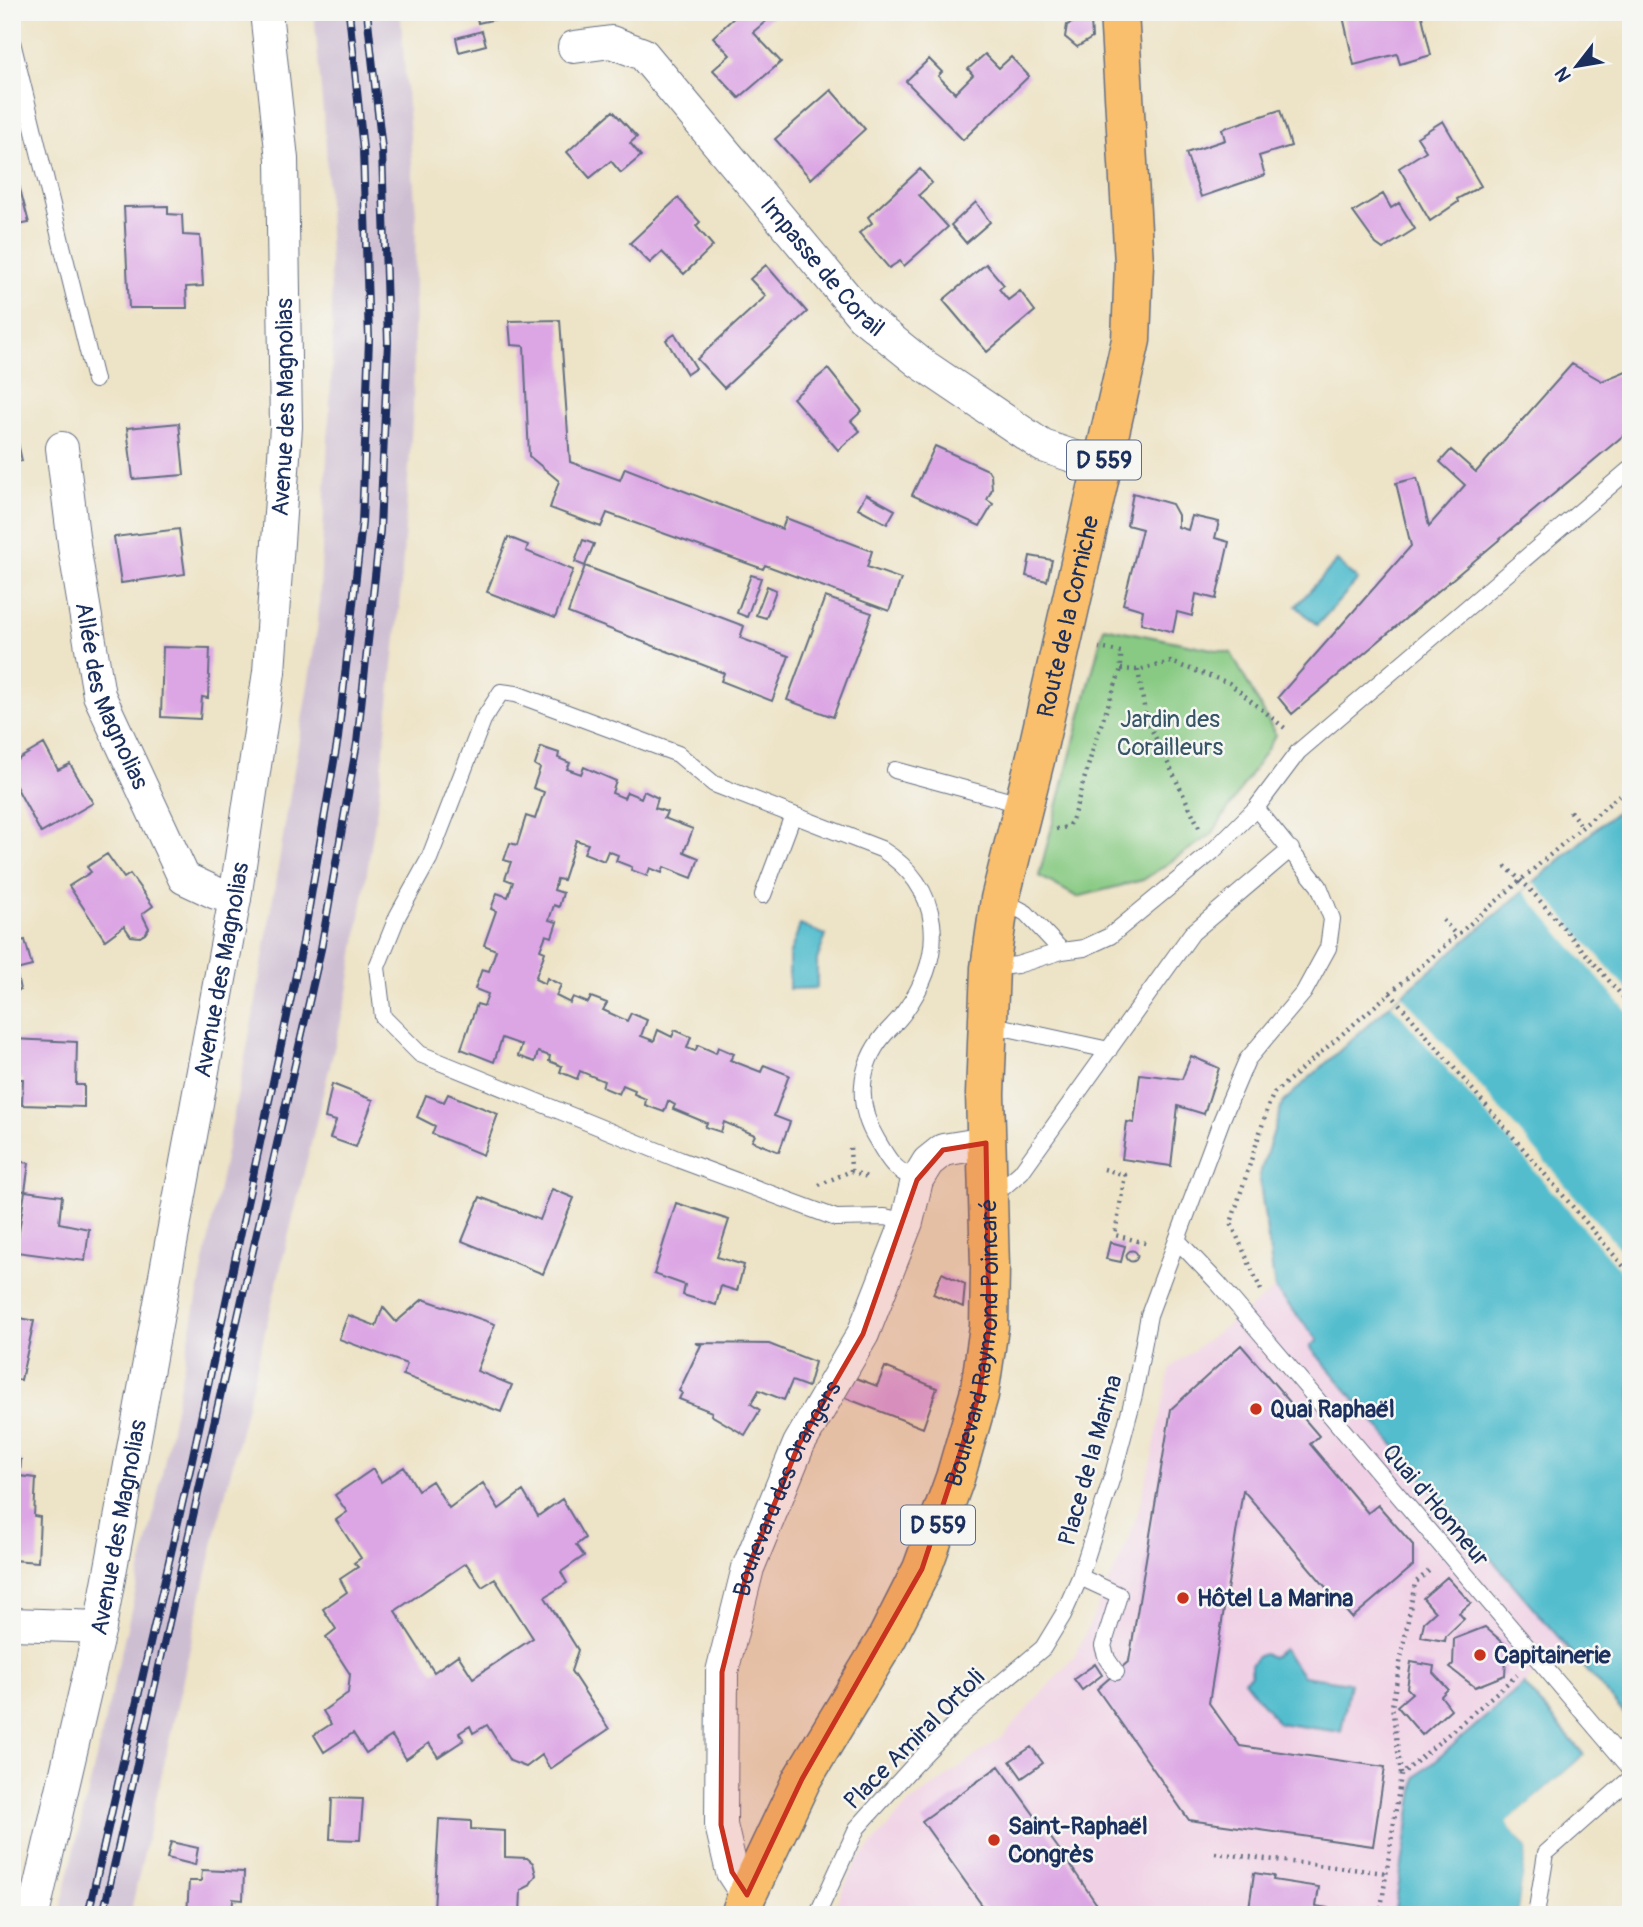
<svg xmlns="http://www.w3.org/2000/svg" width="1643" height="1927" viewBox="0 0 1643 1927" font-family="Pangolin,sans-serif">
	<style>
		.built { fill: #f0d0e5 }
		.industrial { fill: #cebed2 }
		.green { fill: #88ca83; stroke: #527c70; stroke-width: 2 }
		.water { fill: #52bdce; stroke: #367696; stroke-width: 2 }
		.pier { fill: #ede3c6 }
		.building { fill: #dca6e4; fill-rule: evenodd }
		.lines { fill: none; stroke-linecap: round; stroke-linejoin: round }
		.lane-casing { stroke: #646e82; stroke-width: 18 }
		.street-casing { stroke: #646e82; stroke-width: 34 }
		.primary-casing { stroke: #646e82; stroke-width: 41 }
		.path { stroke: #646e82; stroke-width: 4.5; stroke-dasharray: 2 5; stroke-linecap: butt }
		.lane { stroke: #fff; stroke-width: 16 }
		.street { stroke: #fff; stroke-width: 32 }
		.primary { stroke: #f9bf6d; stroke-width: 38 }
		.rail-casing { stroke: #1b2f5e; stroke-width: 8 }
		.rail { stroke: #f6f6f2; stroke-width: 5; stroke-dasharray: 16; stroke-linecap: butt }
		.marked { fill: #c8321e; fill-opacity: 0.2; stroke: #c8321e; stroke-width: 5; stroke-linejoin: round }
		.poi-dot { fill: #c8321e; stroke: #f6f6f2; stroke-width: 2.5 }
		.labels { text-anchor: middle; stroke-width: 5; stroke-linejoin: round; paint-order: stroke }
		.shield { fill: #f6f6f2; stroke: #5d6b8a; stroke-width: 2 }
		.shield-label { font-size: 23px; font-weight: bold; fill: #1b2f5e }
		.street-label { font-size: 24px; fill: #1b2f5e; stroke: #f6f6f2 }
		.park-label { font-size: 24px; fill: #365667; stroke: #f6f6f2 }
		.poi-label { font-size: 24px; font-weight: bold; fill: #1b2f5e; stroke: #f6f6f2; text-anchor: start }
	</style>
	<rect width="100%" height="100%" fill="#f6f6f2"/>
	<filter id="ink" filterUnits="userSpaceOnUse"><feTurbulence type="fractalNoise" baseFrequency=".0143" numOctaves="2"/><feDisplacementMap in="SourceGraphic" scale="14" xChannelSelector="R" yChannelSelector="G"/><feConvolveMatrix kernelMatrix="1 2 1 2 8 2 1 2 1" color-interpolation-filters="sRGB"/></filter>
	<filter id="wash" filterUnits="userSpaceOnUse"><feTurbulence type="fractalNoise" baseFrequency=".00686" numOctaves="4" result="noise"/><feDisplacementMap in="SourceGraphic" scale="28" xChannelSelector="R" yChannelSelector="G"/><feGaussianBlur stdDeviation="1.57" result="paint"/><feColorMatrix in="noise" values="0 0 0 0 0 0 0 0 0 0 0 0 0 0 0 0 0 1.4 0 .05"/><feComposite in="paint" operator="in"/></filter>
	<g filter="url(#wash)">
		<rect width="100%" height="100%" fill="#ede3c6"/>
		<path class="built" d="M 1275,1289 L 1319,1340 L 1310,1348 L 1566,1647 L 1416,1777 L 1394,1915 L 830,1915 L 857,1862 L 907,1805 L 1002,1737 L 1075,1656 L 1127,1543 L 1137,1515 L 1153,1453 L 1170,1368 Z"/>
		<path class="industrial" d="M 314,12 L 400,12 L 401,20 L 416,214 L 413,407 L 400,600 L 379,796 L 348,992 L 216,1532 L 130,1915 L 59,1915 L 155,1509 L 255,1007 L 318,624 L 333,346 L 326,146 Z"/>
		<path class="green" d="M 1104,627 L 1231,653 L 1276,735 L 1212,834 L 1143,880 L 1077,897 L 1039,876 Z"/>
		<path class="water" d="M 1337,561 L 1358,580 L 1317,625 L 1296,606 Z
			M 1631,799 L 1631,1722 L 1310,1347 L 1318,1340 L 1275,1289 L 1259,1177 L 1283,1102 L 1391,1004 Z
			M 800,925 L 826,935 L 817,960 L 817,988 L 789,989 L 789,956 Z
			M 1283,1649 L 1303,1676 L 1350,1683 L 1341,1732 L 1278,1723 L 1244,1680 L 1251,1675 L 1251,1665 L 1258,1656 L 1264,1654 L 1272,1657 Z
			M 1524,1684 L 1584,1755 L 1507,1823 L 1527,1849 L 1517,1915 L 1394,1915 L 1416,1777 Z"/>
		<path class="pier" d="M 1534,882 L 1631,994 L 1631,1016 L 1523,891 Z
			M 1402,995 L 1631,1262 L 1631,1283 L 1391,1004 Z
			M 1587,1753 L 1586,1757 L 1511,1824 L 1530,1849 L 1520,1915 L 1517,1915 L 1527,1849 L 1506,1823 Z"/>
		<g id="blocks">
			<path class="building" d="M 476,12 L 523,12 L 523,13 L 478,23 Z
				M 734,12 L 777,12 L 753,32 L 781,62 L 739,98 L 713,70 L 730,55 L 713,37 L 737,15 Z
				M 1342,12 L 1421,12 L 1431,55 L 1400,64 L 1397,54 L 1354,65 Z
				M 1082,18 L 1091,21 L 1092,38 L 1077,47 L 1065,37 L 1067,25 Z
				M 482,31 L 486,45 L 459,52 L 456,38 Z
				M 985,54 L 999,68 L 1011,57 L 1029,76 L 963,140 L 906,81 L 929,59 L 942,72 L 938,76 L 955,93 L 973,75 L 968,69 Z
				M 831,90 L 865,129 L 811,179 L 775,139 Z
				M 1280,110 L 1291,146 L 1259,156 L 1265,175 L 1201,197 L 1186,153 L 1225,140 L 1222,129 Z
				M 613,111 L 637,137 L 630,143 L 641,156 L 621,173 L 611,161 L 590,178 L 567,152 Z
				M 1443,121 L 1481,186 L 1457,199 L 1458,202 L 1430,221 L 1399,168 L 1426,151 L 1417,137 Z
				M 12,159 L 29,223 L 12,226 Z
				M 920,169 L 932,183 L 919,195 L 948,227 L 904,266 L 900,261 L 889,268 L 859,233 L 872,223 L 868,217 Z
				M 1383,194 L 1391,208 L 1399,203 L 1415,229 L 1383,249 L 1376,244 L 1353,212 Z
				M 678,198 L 700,222 L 696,226 L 713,246 L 684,274 L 662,252 L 650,263 L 630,243 Z
				M 976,202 L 990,222 L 966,243 L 951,225 Z
				M 168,206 L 168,214 L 182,215 L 183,235 L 200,236 L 203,286 L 186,287 L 187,308 L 129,308 L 124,207 Z
				M 986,264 L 1004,285 L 999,289 L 1008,300 L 1020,291 L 1035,311 L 987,352 L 943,300 Z
				M 766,265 L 807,312 L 724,388 L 697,359 L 766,296 L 750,279 Z
				M 560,320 L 570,462 L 620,480 L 625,468 L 782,529 L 786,518 L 872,551 L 867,567 L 901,579 L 889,611 L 765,565 L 763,569 L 607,513 L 601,527 L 550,508 L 559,481 L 529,456 L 524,346 L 511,345 L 509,321 Z
				M 675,334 L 696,368 L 687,374 L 666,340 Z
				M 1572,364 L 1602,381 L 1631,369 L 1631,429 L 1292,714 L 1278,697 L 1411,546 L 1396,483 L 1417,478 L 1429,526 L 1465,485 L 1440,462 L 1451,450 L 1476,472 Z
				M 828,369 L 862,411 L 851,421 L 860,431 L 838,450 L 793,398 Z
				M 179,423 L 184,475 L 133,479 L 127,428 Z
				M 17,438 L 22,461 L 12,462 L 12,439 Z
				M 935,446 L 988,470 L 991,475 L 992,489 L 987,500 L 993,504 L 980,526 L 912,495 Z
				M 1133,493 L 1172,504 L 1178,515 L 1178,527 L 1188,530 L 1192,516 L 1219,522 L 1215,538 L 1229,542 L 1216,599 L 1196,594 L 1192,616 L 1177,612 L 1173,632 L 1141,623 L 1143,610 L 1123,604 L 1142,529 L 1127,525 Z
				M 866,494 L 895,510 L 887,524 L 858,508 Z
				M 179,529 L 185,574 L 121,583 L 114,537 Z
				M 508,537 L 528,545 L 526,551 L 573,570 L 555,618 L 487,592 Z
				M 583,540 L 594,544 L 585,566 L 575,562 Z
				M 1030,556 L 1052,560 L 1047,581 L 1026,576 Z
				M 585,566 L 744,626 L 740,638 L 789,656 L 772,701 L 721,681 L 724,673 L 568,613 Z
				M 751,575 L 761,578 L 747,617 L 737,613 Z
				M 767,586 L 776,590 L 766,618 L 756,615 Z
				M 825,597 L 872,613 L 833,717 L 787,700 Z
				M 163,647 L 210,648 L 208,698 L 202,697 L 200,719 L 161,717 Z
				M 44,744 L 58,770 L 70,764 L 93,803 L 41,833 L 12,779 L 12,763 Z
				M 541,747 L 559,753 L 558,758 L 570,763 L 567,769 L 581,774 L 584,767 L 616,781 L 612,793 L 624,798 L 627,792 L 641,798 L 644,791 L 658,798 L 655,808 L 667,812 L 664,818 L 693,829 L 684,852 L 699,858 L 692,878 L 664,867 L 662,873 L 650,868 L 647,876 L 631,870 L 632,867 L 616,861 L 618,855 L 608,851 L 604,861 L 584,853 L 588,844 L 576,840 L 563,880 L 557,879 L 554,890 L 563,893 L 559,907 L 554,905 L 549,920 L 557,922 L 552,937 L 546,935 L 540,950 L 545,952 L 535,979 L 545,984 L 547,978 L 561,985 L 556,996 L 570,1003 L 573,997 L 588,1003 L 591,997 L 607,1003 L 603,1010 L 627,1021 L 631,1013 L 647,1020 L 641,1036 L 654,1041 L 658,1030 L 672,1037 L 675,1030 L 691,1037 L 687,1048 L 695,1051 L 698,1045 L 716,1053 L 718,1047 L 734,1054 L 730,1060 L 761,1072 L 764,1065 L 789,1075 L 774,1116 L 790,1122 L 779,1152 L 752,1141 L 755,1135 L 724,1122 L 721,1132 L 705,1127 L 707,1123 L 673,1109 L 675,1105 L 668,1101 L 664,1112 L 645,1105 L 646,1099 L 634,1094 L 635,1090 L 623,1085 L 619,1094 L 602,1087 L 604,1081 L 580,1071 L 577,1079 L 560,1072 L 562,1066 L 549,1061 L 550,1056 L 538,1052 L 535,1062 L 518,1056 L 522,1045 L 502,1038 L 494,1062 L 461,1049 L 477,1004 L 484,1006 L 488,994 L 475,989 L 482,969 L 489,971 L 496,950 L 484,945 L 496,911 L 491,909 L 497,893 L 508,897 L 513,882 L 505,879 L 511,862 L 504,860 L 510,843 L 517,845 L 526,816 L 535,819 L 544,792 L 533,788 L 540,768 L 535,765 Z
				M 107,854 L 124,878 L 130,874 L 153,906 L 142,914 L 149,928 L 145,934 L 140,937 L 131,936 L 124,926 L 105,940 L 69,886 L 91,872 L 87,867 Z
				M 25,940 L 32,966 L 16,970 L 20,990 L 12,992 L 12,943 Z
				M 12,1039 L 77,1042 L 76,1085 L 84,1085 L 84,1107 L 22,1105 L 23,1079 L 12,1079 Z
				M 1191,1056 L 1219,1068 L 1204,1114 L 1178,1106 L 1171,1166 L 1122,1159 L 1127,1122 L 1134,1123 L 1140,1074 L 1182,1079 Z
				M 332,1084 L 373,1100 L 356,1147 L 330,1138 L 336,1121 L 325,1118 Z
				M 448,1094 L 498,1114 L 483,1155 L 432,1134 L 435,1126 L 417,1117 L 426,1095 L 444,1102 Z
				M 12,1160 L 29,1163 L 25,1191 L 12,1189 Z
				M 552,1189 L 574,1198 L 543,1274 L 462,1241 L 480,1197 L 540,1220 Z
				M 25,1191 L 62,1196 L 59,1223 L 89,1229 L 85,1261 L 16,1252 Z
				M 676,1203 L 729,1220 L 717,1257 L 744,1265 L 737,1291 L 721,1286 L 716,1305 L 683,1295 L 685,1285 L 654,1274 Z
				M 1110,1242 L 1125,1246 L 1121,1262 L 1106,1259 Z
				M1126.5 1256a5.5 5.5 0 1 1 11 0a5.5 5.5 0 1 1-11 0Z
				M 942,1273 L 965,1284 L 963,1307 L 933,1294 Z
				M 423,1299 L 495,1324 L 477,1371 L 512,1385 L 501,1412 L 403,1375 L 407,1364 L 339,1339 L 348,1315 L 376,1326 L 383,1307 L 396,1322 Z
				M 12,1316 L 34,1321 L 21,1380 L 12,1378 Z
				M 695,1343 L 769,1344 L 815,1362 L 808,1387 L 792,1381 L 784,1400 L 759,1390 L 751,1404 L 760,1410 L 745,1435 L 711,1415 L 712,1412 L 679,1399 L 682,1393 L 679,1391 L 701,1345 Z
				M 1241,1345 L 1319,1436 L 1310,1444 L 1368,1513 L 1378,1505 L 1413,1545 L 1413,1566 L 1352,1618 L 1243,1490 L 1209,1703 L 1240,1746 L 1385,1767 L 1373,1846 L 1189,1820 L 1097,1689 L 1129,1661 L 1171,1409 Z
				M 885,1367 L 937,1388 L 923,1428 L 843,1397 L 853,1377 L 877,1386 Z
				M 12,1459 L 21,1460 L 20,1476 L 36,1478 L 34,1516 L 40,1517 L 38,1562 L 12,1560 Z
				M 404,1467 L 418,1490 L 432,1481 L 449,1508 L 483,1483 L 499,1509 L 523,1491 L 538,1516 L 562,1499 L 585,1538 L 576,1545 L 584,1556 L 561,1572 L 567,1583 L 545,1597 L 578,1650 L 571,1671 L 609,1729 L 550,1769 L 542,1755 L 526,1767 L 510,1761 L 487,1725 L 473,1733 L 470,1726 L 459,1733 L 464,1740 L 438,1757 L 429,1743 L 406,1759 L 392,1736 L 366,1753 L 353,1733 L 324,1752 L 314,1735 L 331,1724 L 323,1711 L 348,1693 L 350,1674 L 326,1637 L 336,1629 L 323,1609 L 347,1592 L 340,1579 L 358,1567 L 354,1563 L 361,1558 L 336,1520 L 347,1512 L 335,1495 L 373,1469 L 381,1482 ZM 466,1563 L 482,1587 L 495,1579 L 533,1638 L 473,1678 L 458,1655 L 434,1672 L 395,1611 Z
				M 1447,1577 L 1471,1603 L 1459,1613 L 1464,1619 L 1446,1636 L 1445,1641 L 1421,1637 L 1424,1622 L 1435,1612 L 1423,1598 Z
				M 1485,1627 L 1507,1646 L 1505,1675 L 1475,1687 L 1450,1668 L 1453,1665 L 1454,1639 Z
				M 1411,1662 L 1434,1666 L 1433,1673 L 1448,1689 L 1441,1696 L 1451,1709 L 1422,1735 L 1397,1706 L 1412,1693 L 1407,1688 Z
				M 1095,1664 L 1102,1675 L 1082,1690 L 1074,1679 Z
				M 1031,1747 L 1043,1763 L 1022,1778 L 1010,1761 Z
				M 999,1766 L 1066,1859 L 1104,1915 L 989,1915 L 922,1821 Z
				M 332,1798 L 363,1799 L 360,1840 L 330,1839 Z
				M 439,1819 L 471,1821 L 471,1829 L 505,1831 L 505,1857 L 527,1858 L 533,1863 L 536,1875 L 529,1886 L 521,1890 L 520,1915 L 434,1910 Z
				M 171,1842 L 198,1848 L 195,1865 L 167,1858 Z
				M 202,1870 L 244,1872 L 243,1900 L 233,1899 L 232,1915 L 187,1915 L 189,1881 L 201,1881 Z
				M 1254,1873 L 1274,1876 L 1273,1880 L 1319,1887 L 1316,1906 L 1328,1908 L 1328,1915 L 1248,1915 Z"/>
		</g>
	</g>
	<g filter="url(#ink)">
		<use href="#blocks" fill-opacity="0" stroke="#646e82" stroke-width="2"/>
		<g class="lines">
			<defs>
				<path id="lane" d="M 12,42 L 95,380
					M 895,770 L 1024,805
					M 763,895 L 793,815
					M 1000,899 L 1026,913 L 1062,951
					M 990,968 L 1017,965 L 1062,951 L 1084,948 L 1110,936 L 1212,852 L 1256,808
					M 988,1024 L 1109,1050
					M 991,1198 L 1021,1172 L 1192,933 L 1291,849
					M 907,1222 L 885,1217 L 836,1218 L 680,1160 L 420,1054 L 383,1017 L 377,967 L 398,915 L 429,859 L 483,720 L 501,692 L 516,694 L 678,754 L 714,784 L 881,849 C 943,888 947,953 905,1011 C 899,1020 891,1027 884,1035 C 858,1066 856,1106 877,1140 C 889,1161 894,1170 917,1180
					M 1178,1241 L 1218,1283 L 1631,1769
					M 1080,1577 L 1119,1595 L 1103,1646 L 1107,1659 L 1116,1672
					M 817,1915 L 857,1828 L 913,1766 L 965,1713 L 1043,1648 L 1063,1615 L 1080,1577 L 1113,1474 L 1134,1395 L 1149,1315 L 1222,1119 L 1247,1060 L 1304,992 L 1328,948 L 1332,919 L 1319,886 L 1256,808 L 1298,752 L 1631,468
					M 1536,1915 L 1546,1853 L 1631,1778"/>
				<g id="street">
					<path id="s1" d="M 574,47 L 611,42 L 643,54 L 862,316 L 919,362 L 1043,446 L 1102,466"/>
					<path id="s2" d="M 62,448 L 75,552 L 99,695 L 184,878 L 216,893 L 235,898"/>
					<path d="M 12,1624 L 100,1627"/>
					<path id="s3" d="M 747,1895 L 732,1872 L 721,1825 L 722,1672 L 748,1568 L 799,1444 L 863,1334 L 907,1222 L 917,1180 L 928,1162 L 943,1150 L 986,1143"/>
					<path id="s4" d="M 33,1915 L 100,1627 L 235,898 L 269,672 L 286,427 L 282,159 L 266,12"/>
				</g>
				<g id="primary">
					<path id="s5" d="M 740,1915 L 747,1895 L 802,1779 L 886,1640 L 922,1569 L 955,1478 L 979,1395 L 989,1327 L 990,1267 L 985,1094 L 990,968 L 1000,899 L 1036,756 L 1131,340 L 1134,263 L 1119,12"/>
				</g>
			</defs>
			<use href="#lane" class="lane-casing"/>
			<use href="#street" class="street-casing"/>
			<use href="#primary" class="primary-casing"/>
			<path class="path" d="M 1121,669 L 1138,670 L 1171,662 L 1229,683 L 1286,729
				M 1138,670 L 1146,718 L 1200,829
				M 1626,752 L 1631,758
				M 1570,811 L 1582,827
				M 1056,829 L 1067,827 L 1072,821 L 1096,739 L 1121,669 L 1121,652 L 1099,648
				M 1505,866 L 1528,887 L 1631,1006
				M 1443,920 L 1456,935
				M 1390,993 L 1631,1275
				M 1104,1169 L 1125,1175 L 1115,1235 L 1149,1244
				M 851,1171 L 870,1178
				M 819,1185 L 851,1171 L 850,1146
				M 1261,1290 L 1231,1223 L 1269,1104 L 1274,1093 L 1631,785
				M 1401,1774 L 1392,1706 L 1415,1583 L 1431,1569
				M 1215,1853 L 1386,1873
				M 1380,1915 L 1401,1775 L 1517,1675"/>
			<use href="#lane" class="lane"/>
			<use href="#street" class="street"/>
			<use href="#primary" class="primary"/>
			<defs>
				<path id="rail" d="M 88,1915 L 191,1465 L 303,942 L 338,738 L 362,523 L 369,339 L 363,150 L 349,12
					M 103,1915 L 321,949 L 357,743 L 380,530 L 388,342 L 382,150 L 367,12"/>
			</defs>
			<use href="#rail" class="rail-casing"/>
			<use href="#rail" class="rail"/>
		</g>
	</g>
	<path class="marked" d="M 986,1143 L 989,1327 L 979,1395 L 922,1569 L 802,1779 L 747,1895 L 732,1872 L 721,1825 L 722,1672 L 748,1568 L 799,1444 L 863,1334 L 917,1180 L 943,1150 Z"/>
	<g class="poi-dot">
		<circle cx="1256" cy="1409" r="7"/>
		<circle cx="1183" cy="1598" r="7"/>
		<circle cx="1480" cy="1655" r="7"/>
		<circle cx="994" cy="1840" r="7"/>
	</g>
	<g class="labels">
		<g class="shield">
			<rect x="1067" y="440.5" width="74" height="39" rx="5"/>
			<rect x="901" y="1505.5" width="74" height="39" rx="5"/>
		</g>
		<g class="shield-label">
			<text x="1104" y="468">D 559</text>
			<text x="938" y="1533">D 559</text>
		</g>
		<g class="street-label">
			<text dy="8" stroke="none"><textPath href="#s1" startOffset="350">Impasse de Corail</textPath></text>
			<text dy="8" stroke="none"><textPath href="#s4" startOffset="1531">Avenue des Magnolias</textPath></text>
			<text dy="8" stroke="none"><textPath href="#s5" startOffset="1363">Route de la Corniche</textPath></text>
			<text dy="8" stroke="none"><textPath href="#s2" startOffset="254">Allée des Magnolias</textPath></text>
			<text dy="8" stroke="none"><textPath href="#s4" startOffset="964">Avenue des Magnolias</textPath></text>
			<text dy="8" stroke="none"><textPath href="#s5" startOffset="626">Boulevard Raymond Poincaré</textPath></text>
			<text transform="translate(1090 1460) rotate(-74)" y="8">Place de la Marina</text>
			<text dy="8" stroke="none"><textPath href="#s3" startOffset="424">Boulevard des Orangers</textPath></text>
			<text transform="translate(1436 1505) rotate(50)" y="8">Quai d'Honneur</text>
			<text dy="8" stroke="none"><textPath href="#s4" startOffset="397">Avenue des Magnolias</textPath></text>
			<text transform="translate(914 1739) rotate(-45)" y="8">Place Amiral Ortoli</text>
		</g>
		<g class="park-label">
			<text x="1170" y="727">Jardin des<tspan x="1170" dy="28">Corailleurs</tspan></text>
		</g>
		<g class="poi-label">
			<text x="1270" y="1417">Quai Raphaël</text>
			<text x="1197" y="1606">Hôtel La Marina</text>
			<text x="1494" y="1663">Capitainerie</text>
			<text x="1008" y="1834">Saint-Raphaël<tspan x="1008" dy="28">Congrès</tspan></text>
		</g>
	</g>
	<rect width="1643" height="1927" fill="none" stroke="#f6f6f2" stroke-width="42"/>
	<g transform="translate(1577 66) rotate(239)" stroke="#f6f6f2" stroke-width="5" paint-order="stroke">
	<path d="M0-5L12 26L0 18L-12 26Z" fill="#1b2f5e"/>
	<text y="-10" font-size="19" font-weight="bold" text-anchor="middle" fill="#1b2f5e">N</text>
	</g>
</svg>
